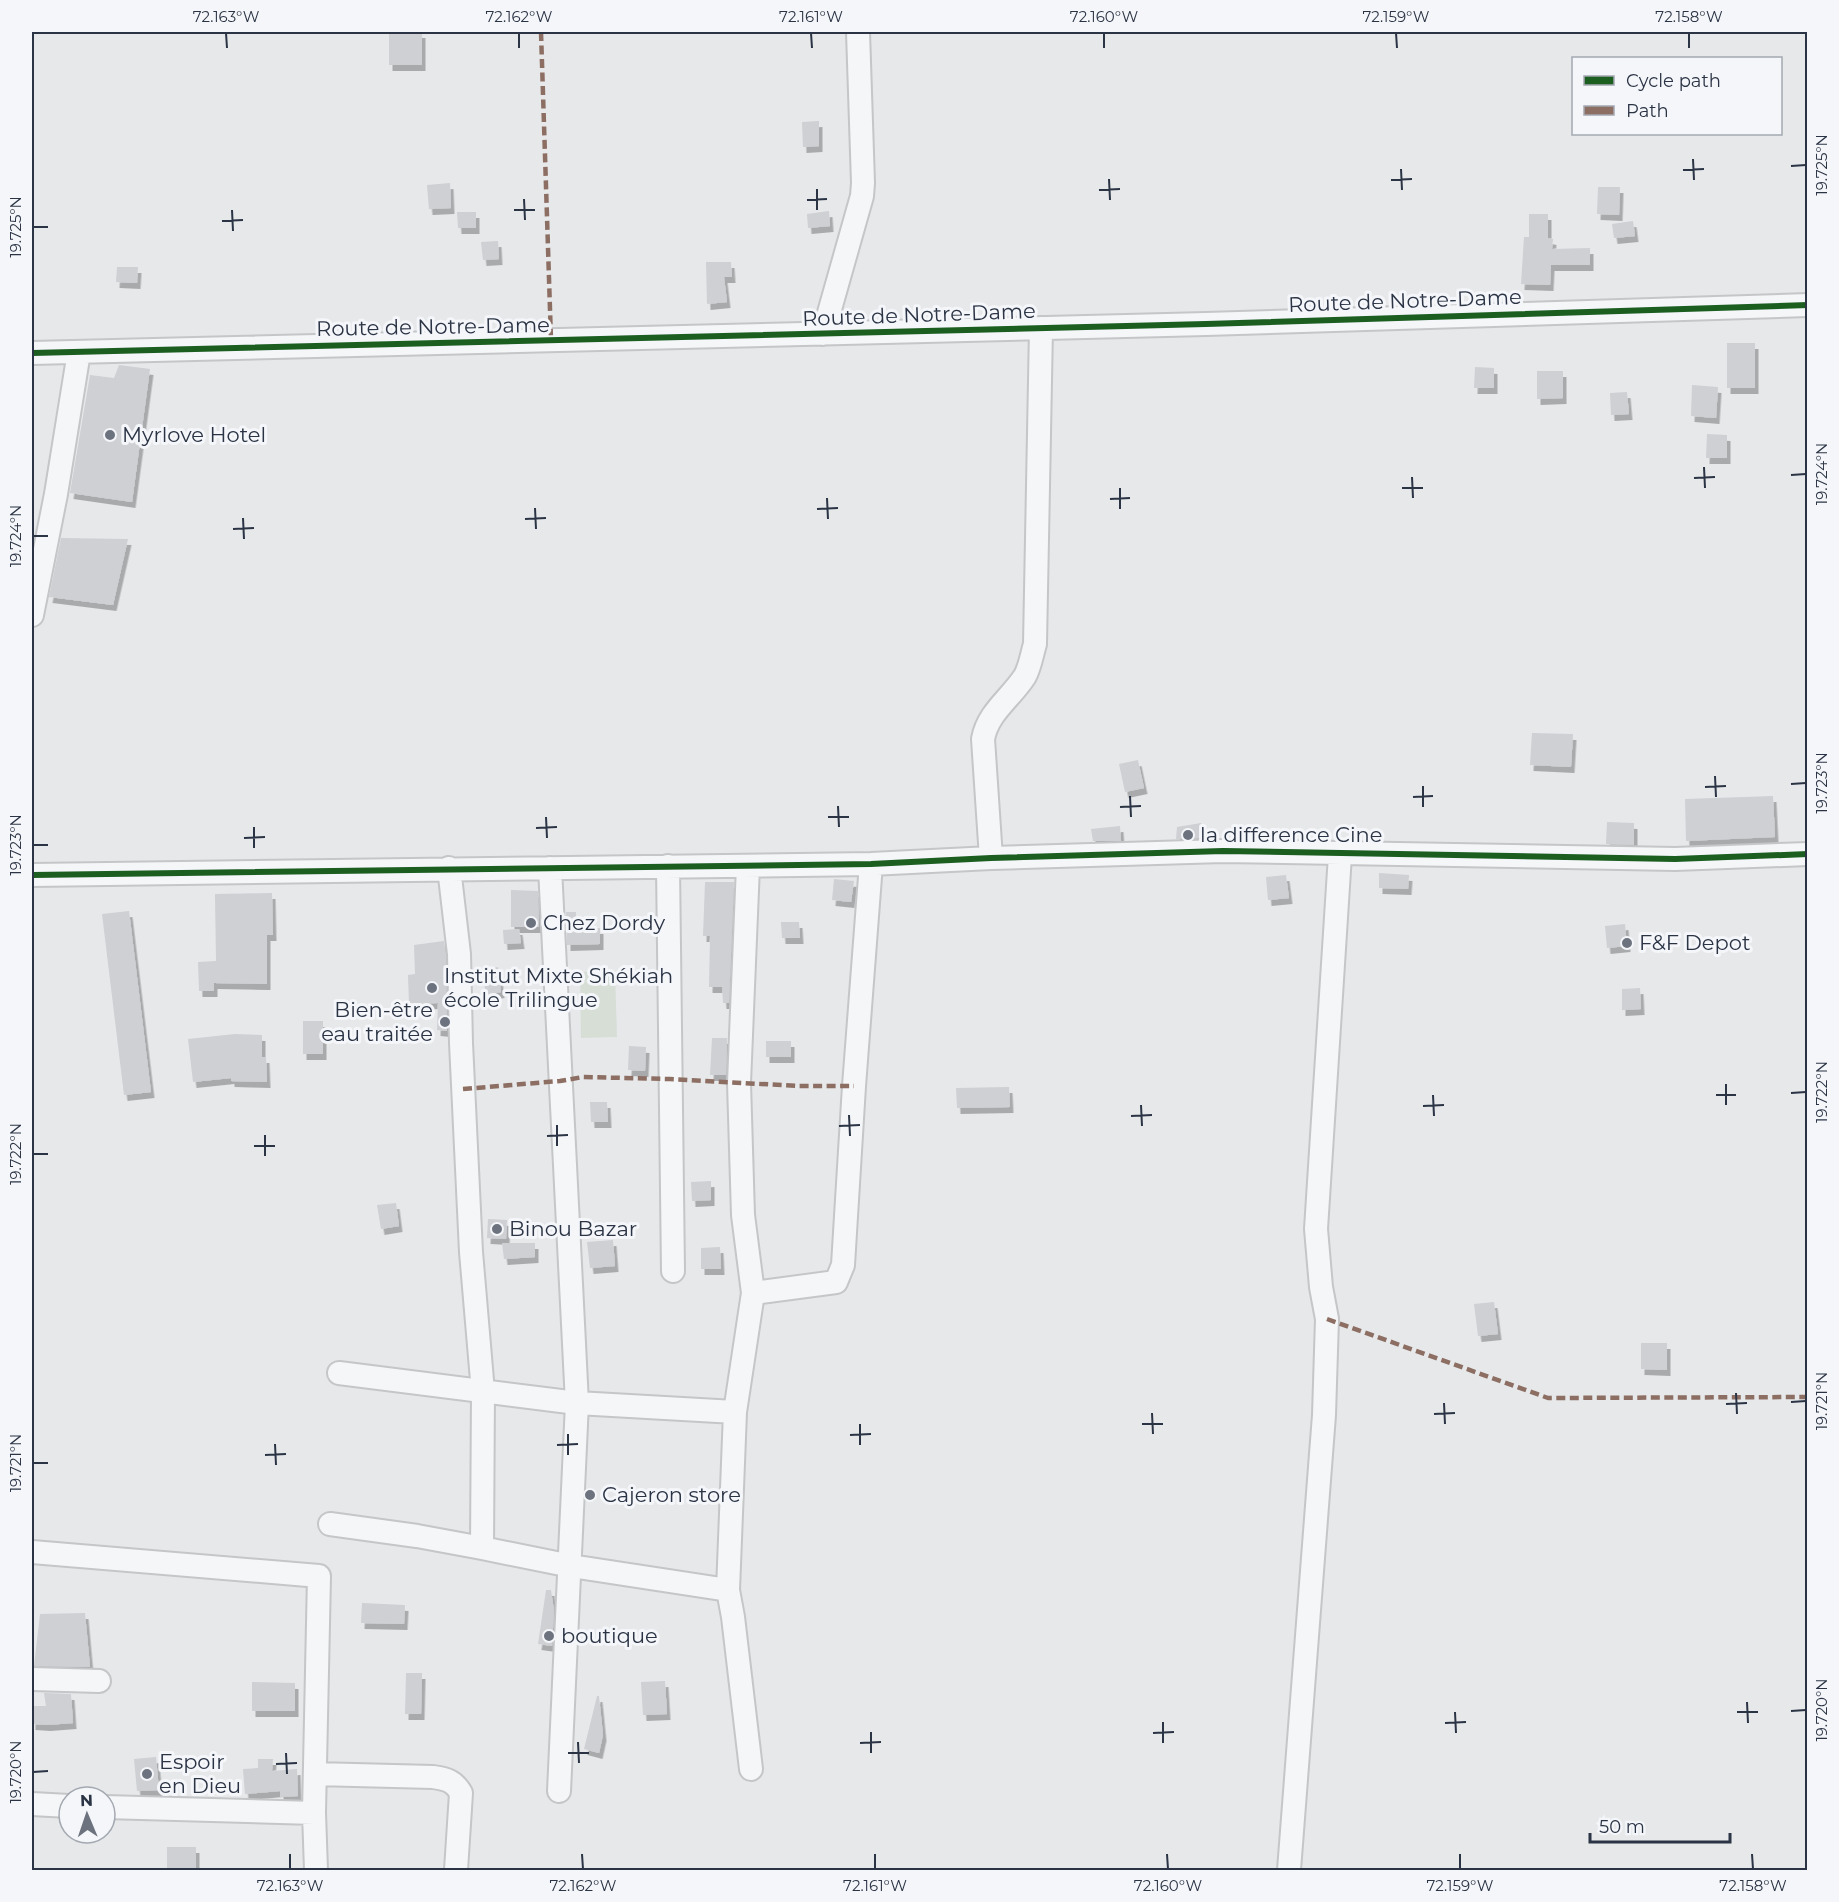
<svg xmlns="http://www.w3.org/2000/svg" width="1839" height="1902" viewBox="0 0 1839 1902" font-family="Montserrat,sans-serif">
	<style>
		.green { fill: #d6ded6 }
		.building { fill: #ced0d3; filter: url(#shadow) }
		.lines { fill: none; stroke-linecap: round; stroke-linejoin: round }
		.minor-casing { stroke: #c4c6c8; stroke-width: 26 }
		.minor { stroke: #f5f6f7; stroke-width: 22 }
		.quiet { stroke: #8d6e63; stroke-width: 4.5; stroke-dasharray: 9 4.5; stroke-linecap: butt }
		.cycleway-casing { stroke: #f4f6f9; stroke-width: 10 }
		.cycleway { stroke: #1b5e20; stroke-width: 6 }
		.ticks { fill: none; stroke: #2b3445; stroke-width: 2 }
		.poi-dot { fill: #6c737f; stroke: #f4f6f9; stroke-width: 2 }
		.labels { text-anchor: middle; stroke-width: 6; stroke-linejoin: round; paint-order: stroke }
		.street-label { font-size: 21px; fill: #2b3445; stroke: #f4f6f9 }
		.poi-label { font-size: 21px; fill: #2b3445; stroke: #f4f6f9; text-anchor: start }
		.neatline { fill: none; stroke: #2b3445; stroke-width: 2 }
		.ticks-label { font-size: 15px; text-anchor: middle; fill: #2b3445 }
	</style>
	<defs>
		<filter id="shadow"><feDropShadow dx="3.5" dy="6" stdDeviation="0" flood-color="#0004"/></filter>
	</defs>
	<rect width="100%" height="100%" fill="#e6e8ea"/>
	<path class="green" d="M 615,971 L 617,1037 L 581,1038 L 580,972 Z"/>
	<path class="building" d="M 389,32 L 422,32 L 422,65 L 389,65 Z
		M 819,121 L 819,146 L 803,147 L 802,122 Z
		M 450,183 L 451,208 L 429,209 L 427,185 Z
		M 1598,187 L 1620,187 L 1619,215 L 1597,214 Z
		M 829,211 L 830,226 L 808,228 L 807,214 Z
		M 457,212 L 476,212 L 476,228 L 458,228 Z
		M 1529,214 L 1548,214 L 1548,238 L 1553,239 L 1552,249 L 1590,248 L 1590,265 L 1551,265 L 1550,285 L 1521,284 L 1524,237 L 1529,237 Z
		M 1633,221 L 1635,236 L 1614,238 L 1612,224 Z
		M 498,241 L 499,259 L 483,260 L 481,242 Z
		M 706,262 L 731,262 L 732,277 L 724,277 L 727,302 L 707,304 Z
		M 117,267 L 138,267 L 137,283 L 116,282 Z
		M 1727,343 L 1755,343 L 1755,388 L 1727,388 Z
		M 119,365 L 150,369 L 132,502 L 70,493 L 90,375 L 114,378 Z
		M 1475,367 L 1494,368 L 1494,388 L 1474,388 Z
		M 1537,371 L 1563,371 L 1563,398 L 1537,399 Z
		M 1692,385 L 1718,387 L 1716,418 L 1691,416 Z
		M 1627,392 L 1629,414 L 1611,415 L 1610,393 Z
		M 1707,434 L 1727,435 L 1727,458 L 1706,458 Z
		M 61,538 L 128,539 L 113,605 L 49,597 Z
		M 1532,733 L 1573,734 L 1571,767 L 1530,765 Z
		M 1138,760 L 1144,788 L 1125,792 L 1119,764 Z
		M 1773,796 L 1775,837 L 1686,841 L 1685,799 Z
		M 1607,822 L 1634,823 L 1634,845 L 1606,844 Z
		M 1201,823 L 1200,838 L 1176,839 L 1177,827 Z
		M 1120,826 L 1121,841 L 1093,841 L 1091,829 Z
		M 1379,873 L 1409,875 L 1408,889 L 1379,888 Z
		M 1286,875 L 1289,898 L 1268,900 L 1266,877 Z
		M 834,879 L 854,881 L 851,902 L 832,900 Z
		M 705,882 L 734,882 L 729,1003 L 723,1003 L 722,987 L 709,987 L 710,936 L 703,936 Z
		M 511,890 L 538,891 L 539,927 L 511,927 Z
		M 272,893 L 273,935 L 267,935 L 267,984 L 214,983 L 214,991 L 199,991 L 198,962 L 216,961 L 215,894 Z
		M 129,911 L 151,1092 L 124,1095 L 102,914 Z
		M 566,912 L 576,912 L 576,927 L 567,927 Z
		M 781,922 L 799,922 L 800,938 L 782,938 Z
		M 1625,924 L 1627,946 L 1607,948 L 1605,926 Z
		M 567,928 L 600,928 L 600,944 L 567,945 Z
		M 519,929 L 521,943 L 504,944 L 503,930 Z
		M 444,941 L 446,955 L 447,1031 L 437,1030 L 438,1003 L 409,1004 L 408,975 L 415,974 L 414,945 Z
		M 498,967 L 501,992 L 486,995 L 482,970 Z
		M 1640,988 L 1641,1009 L 1622,1010 L 1622,989 Z
		M 303,1021 L 323,1021 L 323,1054 L 303,1054 Z
		M 235,1034 L 262,1035 L 262,1057 L 266,1057 L 267,1082 L 231,1081 L 231,1078 L 193,1082 L 188,1039 Z
		M 712,1038 L 727,1038 L 726,1075 L 710,1075 Z
		M 766,1041 L 791,1041 L 791,1057 L 766,1057 Z
		M 629,1046 L 646,1047 L 645,1071 L 628,1070 Z
		M 1009,1087 L 1010,1107 L 957,1108 L 956,1088 Z
		M 590,1102 L 607,1102 L 608,1122 L 591,1122 Z
		M 711,1181 L 711,1200 L 692,1201 L 691,1182 Z
		M 396,1203 L 399,1226 L 381,1229 L 377,1205 Z
		M 488,1219 L 507,1220 L 506,1239 L 487,1238 Z
		M 613,1240 L 615,1266 L 590,1268 L 587,1242 Z
		M 502,1243 L 535,1243 L 535,1257 L 504,1259 Z
		M 720,1247 L 721,1269 L 701,1269 L 701,1248 Z
		M 1494,1302 L 1498,1334 L 1478,1336 L 1474,1304 Z
		M 1641,1343 L 1667,1343 L 1667,1370 L 1641,1369 Z
		M 546,1590 L 551,1590 L 554,1611 L 552,1646 L 538,1644 Z
		M 362,1603 L 405,1605 L 404,1624 L 361,1623 Z
		M 85,1613 L 90,1667 L 34,1666 L 40,1614 Z
		M 406,1673 L 422,1673 L 421,1714 L 405,1714 Z
		M 665,1681 L 667,1714 L 643,1715 L 641,1682 Z
		M 252,1682 L 295,1683 L 295,1711 L 252,1711 Z
		M 44,1693 L 71,1694 L 73,1723 L 47,1725 L 32,1724 L 32,1706 L 46,1706 Z
		M 597,1696 L 599,1696 L 603,1735 L 599,1753 L 584,1749 Z
		M 156,1757 L 159,1790 L 137,1791 L 134,1759 Z
		M 258,1759 L 273,1759 L 272,1771 L 297,1769 L 298,1796 L 280,1797 L 280,1791 L 245,1794 L 243,1769 L 258,1768 Z
		M 167,1847 L 196,1847 L 196,1870 L 167,1870 Z"/>
	<g class="lines">
		<defs>
			<path id="minor" d="M 823,334 L 862,196 L 863,183 L 858,32
				M 32,353 L 1206,324 L 1808,305
				M 32,615 L 56,494 L 79,352
				M 991,858 L 983,739 C 988,712 1011,698 1025,676 C 1030,667 1032,654 1035,644 L 1041,328
				M 668,866 L 673,1271
				M 748,866 L 739,1083 L 743,1215 L 753,1293
				M 550,868 L 577,1403 L 559,1791
				M 32,875 L 871,864 L 991,858 L 1223,851 L 1675,859 L 1808,854
				M 339,1373 L 577,1403 L 735,1412
				M 330,1524 L 417,1536 L 482,1548 L 483,1392 L 471,1252 L 461,1043 L 459,954 L 449,868
				M 482,1548 L 571,1566 L 728,1590
				M 32,1552 L 319,1576 L 314,1813 L 105,1807
				M 32,1679 L 99,1681
				M 751,1769 L 733,1617 L 728,1590 L 735,1412 L 753,1293 L 836,1282 L 843,1265 L 854,1086 L 871,864
				M 315,1774 L 433,1777 C 447,1779 454,1781 461,1793 L 456,1870
				M 32,1804 L 69,1806
				M 314,1813 L 316,1870
				M 1289,1870 L 1324,1415 L 1327,1319 L 1321,1287 L 1316,1229 L 1340,855"/>
		</defs>
		<use href="#minor" class="minor-casing"/>
		<use href="#minor" class="minor"/>
		<path class="quiet" d="M 541,32 L 551,340
			M 463,1089 L 560,1081 L 583,1077 L 670,1079 L 798,1086 L 854,1086
			M 1327,1319 L 1548,1398 L 1808,1397"/>
		<defs>
			<path id="cycleway" d="M 32,353 L 1206,324 L 1808,305
				M 32,875 L 871,864 L 991,858 L 1223,851 L 1675,859 L 1808,854"/>
		</defs>
		<use href="#cycleway" class="cycleway-casing"/>
		<use href="#cycleway" class="cycleway"/>
	</g>
	<path class="ticks" d="M 226,33 L 227,48M 519,33 L 519,48M 811,33 L 812,48M 1104,33 L 1104,48M 1396,33 L 1397,48M 1689,33 L 1689,48M 1693,159 L 1694,180M 1791,166 L 1806,165M 1401,169 L 1402,190M 1683,170 L 1704,169M 1109,179 L 1110,200M 1391,180 L 1412,179M 817,189 L 817,210M 1099,190 L 1120,189M 524,199 L 525,220M 807,200 L 827,199M 232,210 L 233,231M 514,210 L 535,210M 222,221 L 243,220M 33,227 L 48,227M 1704,467 L 1705,488M 1791,475 L 1806,474M 1412,477 L 1413,498M 1694,478 L 1715,477M 1120,488 L 1120,509M 1402,488 L 1423,488M 827,498 L 828,519M 1110,499 L 1130,498M 535,508 L 536,529M 817,509 L 838,508M 243,518 L 244,539M 525,519 L 546,518M 233,529 L 254,528M 33,536 L 48,536M 1715,776 L 1716,797M 1791,784 L 1806,783M 1423,786 L 1423,807M 1705,787 L 1726,786M 1130,796 L 1131,817M 1413,797 L 1433,796M 838,806 L 839,827M 1120,807 L 1141,806M 546,817 L 547,838M 828,817 L 849,817M 254,827 L 254,848M 536,828 L 557,827M 244,838 L 265,837M 33,845 L 48,845M 1726,1084 L 1726,1105M 1791,1093 L 1806,1092M 1433,1095 L 1434,1116M 1716,1095 L 1736,1095M 1141,1105 L 1142,1126M 1423,1106 L 1444,1105M 849,1115 L 850,1136M 1131,1116 L 1152,1115M 557,1125 L 557,1146M 839,1126 L 860,1125M 265,1135 L 265,1156M 547,1136 L 568,1135M 254,1146 L 275,1146M 33,1154 L 48,1154M 1736,1393 L 1737,1414M 1791,1402 L 1806,1401M 1444,1403 L 1445,1424M 1726,1404 L 1747,1403M 1152,1413 L 1153,1434M 1434,1414 L 1455,1413M 860,1424 L 860,1445M 1142,1424 L 1163,1424M 568,1434 L 568,1455M 850,1435 L 871,1434M 275,1444 L 276,1465M 557,1445 L 578,1444M 265,1455 L 286,1454M 33,1463 L 48,1463M 1747,1702 L 1748,1723M 1791,1711 L 1806,1710M 1455,1712 L 1456,1733M 1737,1712 L 1758,1712M 1163,1722 L 1163,1743M 1445,1723 L 1466,1722M 871,1732 L 871,1753M 1153,1733 L 1174,1732M 578,1742 L 579,1763M 860,1743 L 881,1742M 286,1753 L 287,1774M 568,1753 L 589,1753M 276,1764 L 297,1763M 33,1772 L 48,1771M 290,1854 L 290,1869M 582,1854 L 583,1869M 875,1854 L 875,1869M 1167,1854 L 1168,1869M 1460,1854 L 1460,1869M 1752,1854 L 1753,1869"/>
	<g class="poi-dot">
		<circle cx="110" cy="435" r="6"/>
		<circle cx="1188" cy="835" r="6"/>
		<circle cx="531" cy="923" r="6"/>
		<circle cx="1627" cy="943" r="6"/>
		<circle cx="432" cy="988" r="6"/>
		<circle cx="445" cy="1022" r="6"/>
		<circle cx="497" cy="1229" r="6"/>
		<circle cx="590" cy="1495" r="6"/>
		<circle cx="549" cy="1636" r="6"/>
		<circle cx="147" cy="1774" r="6"/>
	</g>
	<g class="labels">
		<g class="street-label">
			<text transform="translate(1405 301) rotate(-2)" y="7">Route de Notre-Dame</text>
			<text transform="translate(919 315) rotate(-2)" y="7">Route de Notre-Dame</text>
			<text transform="translate(433 327) rotate(-1)" y="7">Route de Notre-Dame</text>
		</g>
		<g class="poi-label">
			<text x="122" y="442">Myrlove Hotel</text>
			<text x="1200" y="842">la difference Cine</text>
			<text x="543" y="930">Chez Dordy</text>
			<text x="1639" y="950">F&amp;F Depot</text>
			<text x="444" y="983">Institut Mixte Shékiah<tspan x="444" dy="24">école Trilingue</tspan></text>
			<text x="433" y="1017" text-anchor="end">Bien-être<tspan x="433" dy="24">eau traitée</tspan></text>
			<text x="509" y="1236">Binou Bazar</text>
			<text x="602" y="1502">Cajeron store</text>
			<text x="561" y="1643">boutique</text>
			<text x="159" y="1769">Espoir<tspan x="159" dy="24">en Dieu</tspan></text>
		</g>
	</g>
	<rect width="1839" height="1902" fill="none" stroke="#f4f6f9" stroke-width="66"/>
	<rect x="1572" y="57" width="210" height="78" fill="#f4f6f9" stroke="#a4a8b1" stroke-width="1.5"/>
	<rect x="1584" y="76" width="30" height="9" fill="#1b5e20" stroke="#a4a8b1" stroke-width="1.5"/>
	<text x="1626" y="87" font-size="18" fill="#2b3445">Cycle path</text>
	<rect x="1584" y="106" width="30" height="9" fill="#8d6e63" stroke="#a4a8b1" stroke-width="1.5"/>
	<text x="1626" y="117" font-size="18" fill="#2b3445">Path</text>
	<g transform="translate(87 1815) rotate(358)"><circle r="28" fill="#f4f6f9" stroke="#a4a8b1" stroke-width="1.5"/>
	<path d="M0-4.5L10 22L0 15L-10 22Z" fill="#6c737f"/>
	<text y="-9" font-size="16" font-weight="bold" text-anchor="middle" fill="#2b3445">N</text>
	</g>
	<path d="M1590 1833v9h140v-9" fill="none" stroke="#2b3445" stroke-width="3"/>
	<text x="1599" y="1833" font-size="18" fill="#2b3445" stroke="#f4f6f9" stroke-width="4.5" paint-order="stroke">50 m</text>
	<rect x="33" y="33" width="1773" height="1836" class="neatline"/>
	<g class="ticks-label">
		<text x="226" y="22">72.163°W</text>
		<text x="519" y="22">72.162°W</text>
		<text x="811" y="22">72.161°W</text>
		<text x="1104" y="22">72.160°W</text>
		<text x="1396" y="22">72.159°W</text>
		<text x="1689" y="22">72.158°W</text>
		<text transform="translate(1822 165) rotate(-90)" y="5">19.725°N</text>
		<text transform="translate(16 227) rotate(-90)" y="5">19.725°N</text>
		<text transform="translate(1822 474) rotate(-90)" y="5">19.724°N</text>
		<text transform="translate(16 536) rotate(-90)" y="5">19.724°N</text>
		<text transform="translate(1822 783) rotate(-90)" y="5">19.723°N</text>
		<text transform="translate(16 845) rotate(-90)" y="5">19.723°N</text>
		<text transform="translate(1822 1092) rotate(-90)" y="5">19.722°N</text>
		<text transform="translate(16 1154) rotate(-90)" y="5">19.722°N</text>
		<text transform="translate(1822 1401) rotate(-90)" y="5">19.721°N</text>
		<text transform="translate(16 1463) rotate(-90)" y="5">19.721°N</text>
		<text transform="translate(1822 1710) rotate(-90)" y="5">19.720°N</text>
		<text transform="translate(16 1772) rotate(-90)" y="5">19.720°N</text>
		<text x="290" y="1891">72.163°W</text>
		<text x="583" y="1891">72.162°W</text>
		<text x="875" y="1891">72.161°W</text>
		<text x="1168" y="1891">72.160°W</text>
		<text x="1460" y="1891">72.159°W</text>
		<text x="1753" y="1891">72.158°W</text>
	</g>
</svg>
